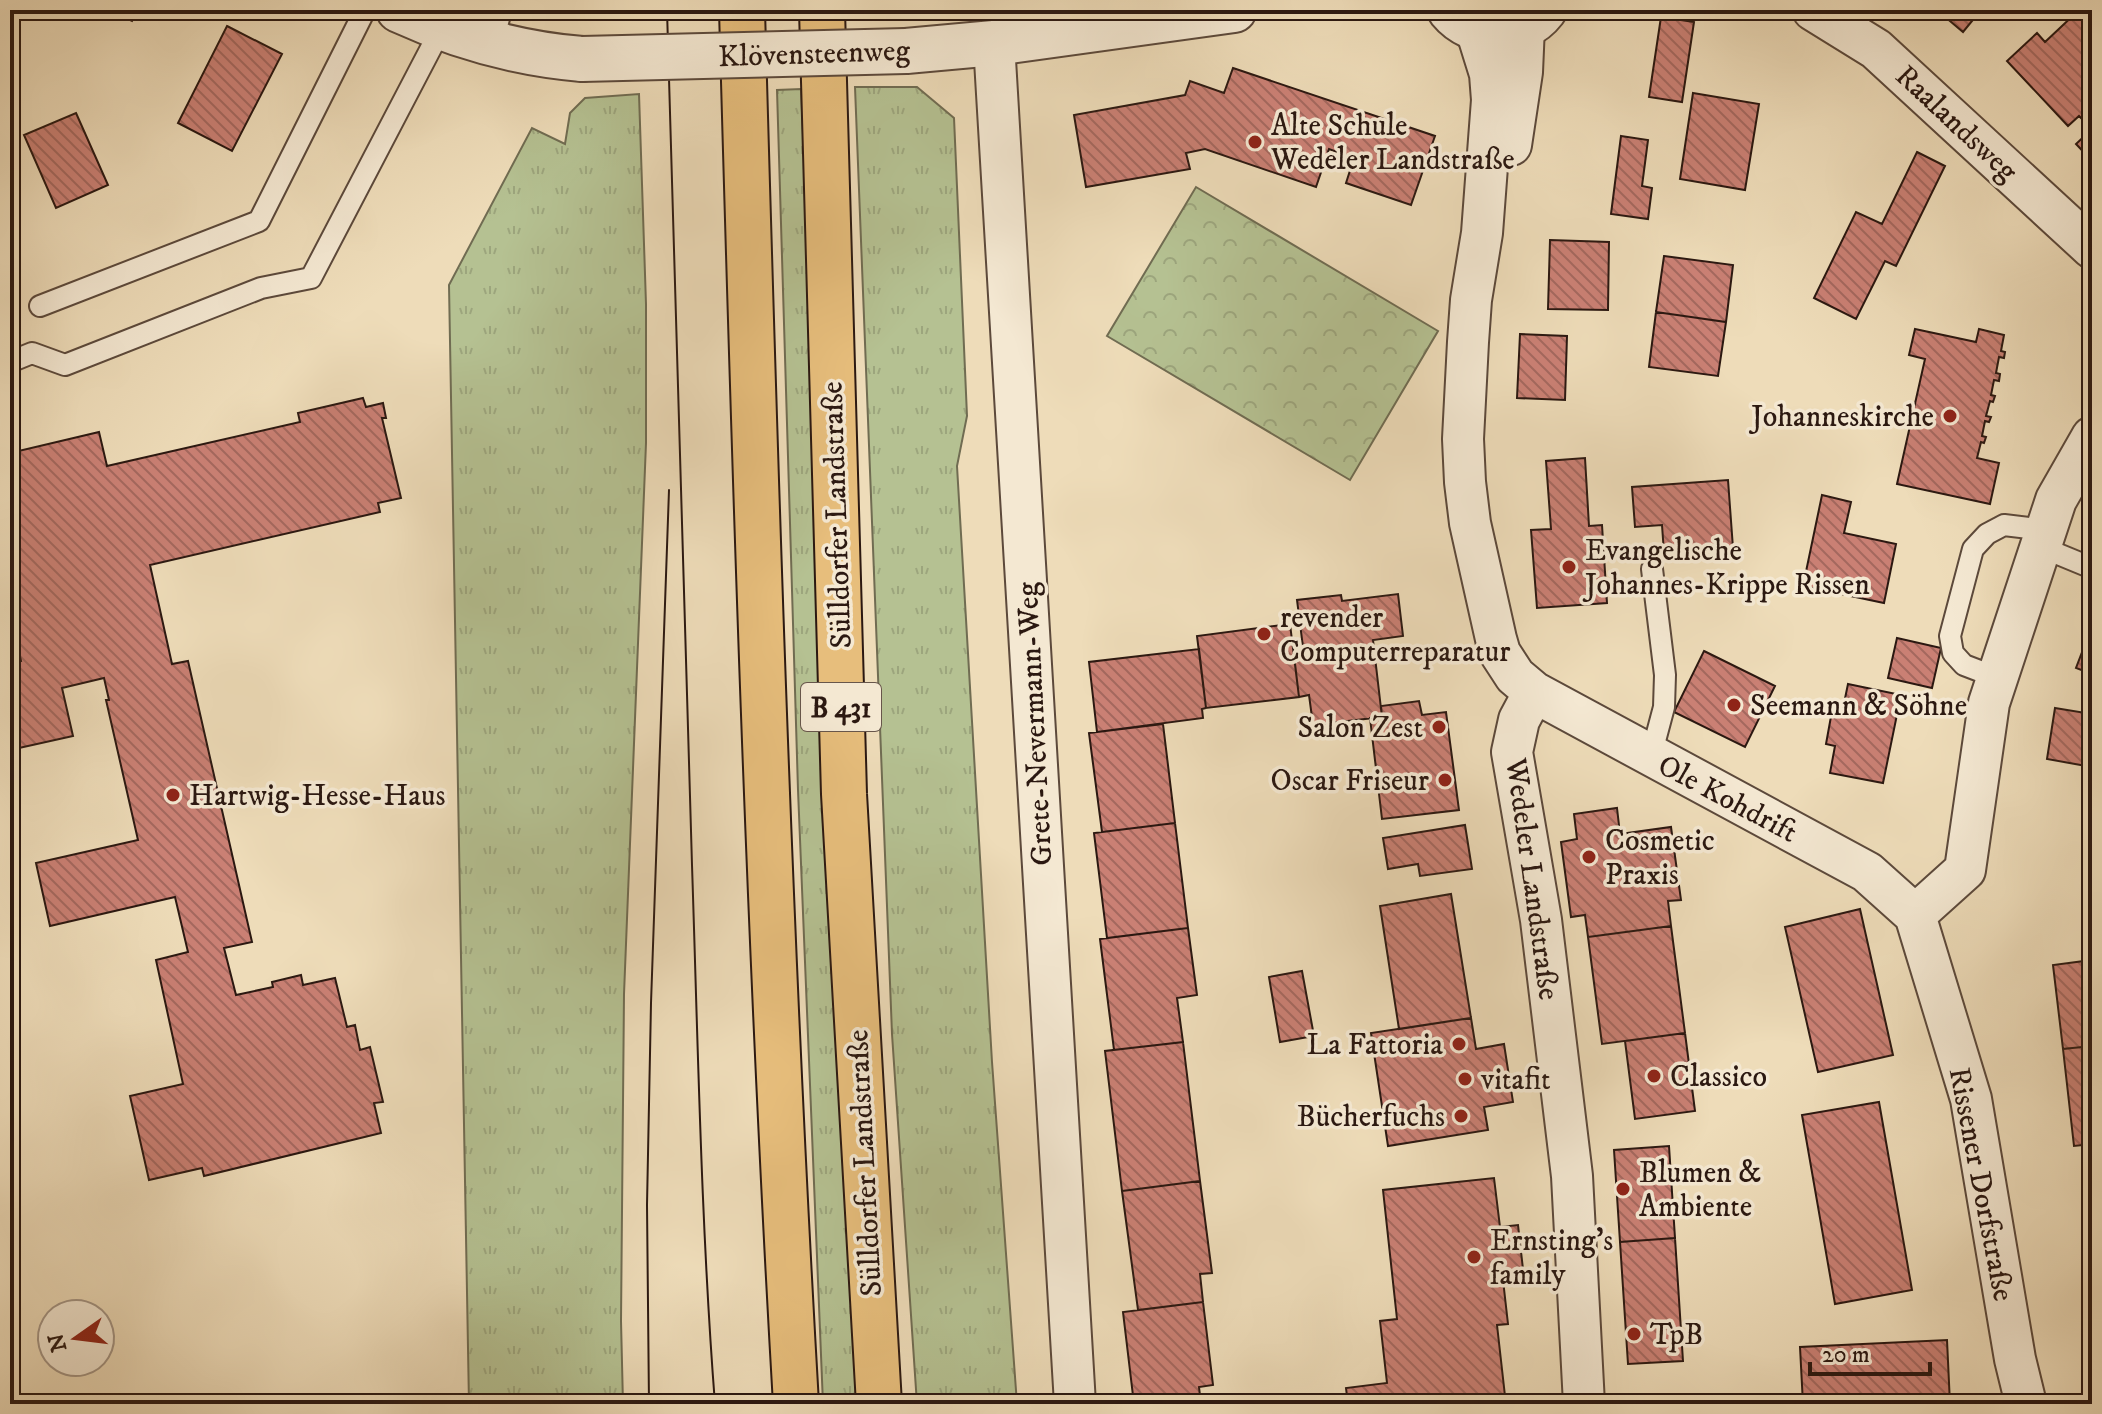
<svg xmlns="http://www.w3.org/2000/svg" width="2102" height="1414" viewBox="0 0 2102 1414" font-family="'IM FELL DW Pica',serif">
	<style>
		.grass { fill: url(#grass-tufts); stroke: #706c52; stroke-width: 2 }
		.forest { fill: url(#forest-crowns); stroke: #706c52; stroke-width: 2 }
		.building { fill: url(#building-back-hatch); stroke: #2b1811; stroke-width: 2 }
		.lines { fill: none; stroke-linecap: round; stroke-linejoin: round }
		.service-casing { stroke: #5c493b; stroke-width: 24 }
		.minor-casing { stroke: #5c493b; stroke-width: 44 }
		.tertiary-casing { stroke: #5c493b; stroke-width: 48 }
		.trunk-casing { stroke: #2b1811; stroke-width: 48 }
		.service { stroke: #f4e8d2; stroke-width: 20 }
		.minor { stroke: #f4e8d2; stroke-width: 40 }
		.tertiary { stroke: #f4e8d2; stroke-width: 44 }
		.trunk { stroke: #e7be7c; stroke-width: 44 }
		.tram { stroke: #2b1811; stroke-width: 2 }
		.tertiary-bridge-casing { stroke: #5c493b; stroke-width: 48; stroke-linecap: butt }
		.tertiary-bridge { stroke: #f4e8d2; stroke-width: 44 }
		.poi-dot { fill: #8f2418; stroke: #f4e8d2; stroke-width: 3 }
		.labels { text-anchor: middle; stroke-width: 7; stroke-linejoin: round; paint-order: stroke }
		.shield { fill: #f4e8d2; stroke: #67564b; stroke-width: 2 }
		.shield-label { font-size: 28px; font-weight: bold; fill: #2b1811 }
		.street-label { font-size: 30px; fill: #2b1811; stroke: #f4e8d2 }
		.poi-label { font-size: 30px; fill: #2b1811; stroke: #f4e8d2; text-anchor: start }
	</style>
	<defs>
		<pattern id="grass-tufts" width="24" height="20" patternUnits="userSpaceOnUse" patternTransform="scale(2)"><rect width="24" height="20" fill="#b5c192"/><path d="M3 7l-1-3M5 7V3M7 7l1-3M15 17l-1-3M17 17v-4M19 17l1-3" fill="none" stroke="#9ca57d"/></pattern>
		<pattern id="forest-crowns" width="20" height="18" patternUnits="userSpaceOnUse" patternTransform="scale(2)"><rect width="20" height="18" fill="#b5c192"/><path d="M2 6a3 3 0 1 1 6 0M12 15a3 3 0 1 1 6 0" fill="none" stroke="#9ca57d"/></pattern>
		<pattern id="building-back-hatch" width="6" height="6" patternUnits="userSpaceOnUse" patternTransform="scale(2)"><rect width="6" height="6" fill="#ca8074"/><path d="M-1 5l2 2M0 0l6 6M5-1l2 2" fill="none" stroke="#a4685e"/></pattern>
	</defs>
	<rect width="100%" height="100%" fill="#eedcb9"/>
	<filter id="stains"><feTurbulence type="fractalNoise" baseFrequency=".0025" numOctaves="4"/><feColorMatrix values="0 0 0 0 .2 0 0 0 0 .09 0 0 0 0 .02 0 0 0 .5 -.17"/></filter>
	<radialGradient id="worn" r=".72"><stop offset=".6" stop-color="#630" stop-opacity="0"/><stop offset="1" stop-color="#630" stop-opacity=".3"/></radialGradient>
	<path class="grass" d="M 577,10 L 656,10 L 656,14 L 585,16 Z
		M 844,10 L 941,10 L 947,14 L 844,15 Z
		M 855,87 L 917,87 L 954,118 L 967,416 L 957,466 L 992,1062 L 1017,1404 L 917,1404 L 892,1034 Z
		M 801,89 L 811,316 L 823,824 L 831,853 L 848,1246 L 861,1404 L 823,1404 L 798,790 L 777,90 Z
		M 639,94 L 646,304 L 646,443 L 624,994 L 621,1321 L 623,1404 L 469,1404 L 449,285 L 532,128 L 565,144 L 570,113 L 585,98 Z"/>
	<path class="forest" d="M 1196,187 L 1438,331 L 1350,480 L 1107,336 Z"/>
	<path class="building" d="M 108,10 L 137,10 L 132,21 Z
		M 1937,10 L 1981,10 L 1963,32 Z
		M 2079,10 L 2092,10 L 2092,161 L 2076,144 L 2092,129 L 2079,116 L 2068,126 L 2007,61 L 2037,33 L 2045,42 Z
		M 1661,17 L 1694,22 L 1682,102 L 1649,97 Z
		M 227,26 L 282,54 L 232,151 L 178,123 Z
		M 1233,68 L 1435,136 L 1411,205 L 1346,183 L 1354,158 L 1329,149 L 1316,187 L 1205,149 L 1186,153 L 1190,169 L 1086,187 L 1074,115 L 1185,95 L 1190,81 L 1224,93 Z
		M 1693,93 L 1759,104 L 1745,190 L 1680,179 Z
		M 76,113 L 108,185 L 56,208 L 24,135 Z
		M 10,120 L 19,141 L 10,145 Z
		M 1621,136 L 1648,140 L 1642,186 L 1652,188 L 1648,219 L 1611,214 Z
		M 1917,152 L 1945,166 L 1896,266 L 1885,261 L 1856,319 L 1814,298 L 1856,212 L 1882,224 Z
		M 1550,240 L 1609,242 L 1608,310 L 1548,309 Z
		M 1664,256 L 1733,265 L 1726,322 L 1656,312 Z
		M 1656,312 L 1726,322 L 1718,376 L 1649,367 Z
		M 1915,329 L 1976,342 L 1979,329 L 2004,335 L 2001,351 L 2005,352 L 2004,358 L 1999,357 L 1996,373 L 2000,374 L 1999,381 L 1994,380 L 1991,395 L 1995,396 L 1993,402 L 1990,401 L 1986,416 L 1991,417 L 1989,422 L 1985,421 L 1982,436 L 1986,437 L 1984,443 L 1981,442 L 1977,458 L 1999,463 L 1990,504 L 1897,484 L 1925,359 L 1909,355 Z
		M 1520,334 L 1567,336 L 1565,400 L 1517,398 Z
		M 363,398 L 366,407 L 383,403 L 386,418 L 382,418 L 401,498 L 378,503 L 380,512 L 150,565 L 172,664 L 188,661 L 252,942 L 224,948 L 236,995 L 273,987 L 272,982 L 301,975 L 303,985 L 335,978 L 347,1027 L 355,1025 L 360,1050 L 370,1047 L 383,1102 L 374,1103 L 381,1133 L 204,1176 L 202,1168 L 149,1180 L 130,1096 L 183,1084 L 156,960 L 188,952 L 175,897 L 50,926 L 36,863 L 138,840 L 106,700 L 109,700 L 104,678 L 62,688 L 73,736 L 10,750 L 10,664 L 21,661 L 10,611 L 10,453 L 99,432 L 107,466 L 300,422 L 298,413 Z
		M 1585,458 L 1589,526 L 1602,525 L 1607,603 L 1537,608 L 1531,530 L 1551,529 L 1546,461 Z
		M 1728,480 L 1733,548 L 1664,553 L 1662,525 L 1635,527 L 1632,487 Z
		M 1822,495 L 1851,502 L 1844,533 L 1896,544 L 1884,603 L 1803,586 Z
		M 1398,594 L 1403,636 L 1373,640 L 1382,717 L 1313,725 L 1309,695 L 1299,697 L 1294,655 L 1304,655 L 1297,600 L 1341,595 L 1342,601 Z
		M 1290,624 L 1299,697 L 1206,708 L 1197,636 Z
		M 2092,626 L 2092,674 L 2076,668 Z
		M 1897,638 L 1941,648 L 1932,688 L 1888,678 Z
		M 1199,649 L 1206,708 L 1202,709 L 1203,718 L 1097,732 L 1089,662 Z
		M 1704,651 L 1775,686 L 1745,747 L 1674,712 Z
		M 1848,684 L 1901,695 L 1883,783 L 1830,773 L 1835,746 L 1826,744 L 1832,711 L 1842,713 Z
		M 1419,701 L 1422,715 L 1446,712 L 1459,810 L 1382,819 L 1370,718 L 1382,717 L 1381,706 Z
		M 2055,708 L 2092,714 L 2092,767 L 2047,759 Z
		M 1163,724 L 1175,823 L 1102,832 L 1089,733 Z
		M 1617,808 L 1620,834 L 1671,827 L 1681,900 L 1668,901 L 1671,926 L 1588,937 L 1585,915 L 1571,917 L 1561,842 L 1577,839 L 1574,814 Z
		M 1175,823 L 1188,928 L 1107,938 L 1094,833 Z
		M 1465,825 L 1472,869 L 1420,876 L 1418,864 L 1388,869 L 1383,838 Z
		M 1451,894 L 1471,1018 L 1399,1029 L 1380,906 Z
		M 1860,909 L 1893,1055 L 1818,1072 L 1785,927 Z
		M 1671,926 L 1685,1033 L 1602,1044 L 1588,937 Z
		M 1188,928 L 1197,995 L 1177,998 L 1183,1042 L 1114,1050 L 1100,939 Z
		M 2092,960 L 2092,1046 L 2063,1049 L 2053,965 Z
		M 1302,971 L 1314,1036 L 1280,1042 L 1269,977 Z
		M 1471,1018 L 1476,1049 L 1504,1044 L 1513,1102 L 1484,1107 L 1488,1130 L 1388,1146 L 1371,1033 Z
		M 1685,1033 L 1695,1111 L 1635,1119 L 1625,1041 Z
		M 1183,1042 L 1200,1181 L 1122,1191 L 1105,1051 Z
		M 2092,1046 L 2092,1144 L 2074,1146 L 2063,1049 Z
		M 1879,1102 L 1912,1290 L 1835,1304 L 1802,1115 Z
		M 1669,1146 L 1675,1238 L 1620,1242 L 1614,1150 Z
		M 1494,1178 L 1500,1227 L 1518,1225 L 1524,1278 L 1503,1280 L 1508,1324 L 1497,1325 L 1505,1396 L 1524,1394 L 1525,1404 L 1348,1404 L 1346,1388 L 1387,1383 L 1380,1321 L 1397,1319 L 1383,1190 Z
		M 1200,1181 L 1212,1273 L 1200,1274 L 1203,1302 L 1138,1310 L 1122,1191 Z
		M 1675,1238 L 1683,1361 L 1628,1364 L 1620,1242 Z
		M 1203,1302 L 1213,1385 L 1199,1387 L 1201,1404 L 1134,1404 L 1123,1312 Z
		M 1947,1340 L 1950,1404 L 1803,1404 L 1800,1347 Z
		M 1729,1401 L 1730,1404 L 1632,1403 Z"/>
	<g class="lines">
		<defs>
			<path id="service" d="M 40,306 L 259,221 L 365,10
				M 10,362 L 32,353 L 65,365 L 261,288 L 311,278 L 441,29
				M 2041,547 L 2092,568
				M 1998,678 L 1964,665 L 1953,653 L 1950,636 L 1973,549 L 1987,534 L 2004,525 L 2046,530
				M 1651,756 L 1664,707 L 1665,675 L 1652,569"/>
			<path id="minor" d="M 1813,10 L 1876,49 L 2092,248
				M 1476,29 L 1490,74 L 1492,100 L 1482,233 L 1471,300 L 1468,342 L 1463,439 L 1465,482 L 1470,523 L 1496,639 L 1500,653 L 1515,676 L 1534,692 L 1867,872 L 1915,915
				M 483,39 L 491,10
				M 994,43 L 1075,1404
				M 1511,145 L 1522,72 L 1524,26
				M 1534,692 L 1519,720 L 1512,752 L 1541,920 L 1572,1176 L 1584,1404
				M 1915,915 L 1965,870 L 1989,703 L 2056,500 L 2092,437
				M 1915,915 L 1971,1099 L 2015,1359 L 2026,1404"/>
			<path id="tertiary" d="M 399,10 C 456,36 519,54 582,59
				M 1450,10 C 1473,38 1521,40 1544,10
				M 906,51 L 994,43 L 1234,10"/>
			<path id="trunk" d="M 742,10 C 755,475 769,940 796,1404
				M 822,10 L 844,794 L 879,1404"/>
		</defs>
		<use href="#service" class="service-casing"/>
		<use href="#minor" class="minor-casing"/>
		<use href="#tertiary" class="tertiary-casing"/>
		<use href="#trunk" class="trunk-casing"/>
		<use href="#service" class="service"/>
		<use href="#minor" class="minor"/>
		<use href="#tertiary" class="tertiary"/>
		<use href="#trunk" class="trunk"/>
		<path class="tram" d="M 667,10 C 674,295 682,580 692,865 C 698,1044 701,1225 715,1404
			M 649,1404 L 647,1205 L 651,1003 L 669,490"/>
		<defs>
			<path id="tertiary-bridge" d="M 582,59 L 906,51"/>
		</defs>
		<use href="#tertiary-bridge" class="tertiary-bridge-casing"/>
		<use href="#tertiary-bridge" class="tertiary-bridge"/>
	</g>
	<g class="poi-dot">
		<circle cx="1255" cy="142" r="8"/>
		<circle cx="1950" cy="416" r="8"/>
		<circle cx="1569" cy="567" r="8"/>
		<circle cx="1264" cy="634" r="8"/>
		<circle cx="1734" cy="705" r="8"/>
		<circle cx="1439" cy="727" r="8"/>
		<circle cx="1445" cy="780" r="8"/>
		<circle cx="173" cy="795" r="8"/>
		<circle cx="1589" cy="857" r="8"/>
		<circle cx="1459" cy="1044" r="8"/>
		<circle cx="1654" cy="1076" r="8"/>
		<circle cx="1465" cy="1079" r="8"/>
		<circle cx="1461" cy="1116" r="8"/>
		<circle cx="1623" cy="1189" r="8"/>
		<circle cx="1474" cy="1257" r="8"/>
		<circle cx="1634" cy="1334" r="8"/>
	</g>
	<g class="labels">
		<rect class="shield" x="801" y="683" width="80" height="48" rx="6"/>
		<g class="shield-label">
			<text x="841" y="717">B 431</text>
		</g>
		<g class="street-label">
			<text transform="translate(814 53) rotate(-2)" y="10">Klövensteenweg</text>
			<text transform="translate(1957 123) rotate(43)" y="10">Raalandsweg</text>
			<text transform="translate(836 515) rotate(-92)" y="10">Sülldorfer Landstraße</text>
			<text transform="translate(1034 724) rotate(-93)" y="10">Grete-Nevermann-Weg</text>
			<text transform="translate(1728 798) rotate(28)" y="10">Ole Kohdrift</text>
			<text transform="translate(1533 879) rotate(82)" y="10">Wedeler Landstraße</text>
			<text transform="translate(864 1163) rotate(-93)" y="10">Sülldorfer Landstraße</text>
			<text transform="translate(1982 1184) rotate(79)" y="10">Rissener Dorfstraße</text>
		</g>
		<g class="poi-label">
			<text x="1271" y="135">Alte Schule<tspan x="1271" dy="34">Wedeler Landstraße</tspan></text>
			<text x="1934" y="426" text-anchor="end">Johanneskirche</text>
			<text x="1585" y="560">Evangelische<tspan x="1585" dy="34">Johannes-Krippe Rissen</tspan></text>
			<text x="1280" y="627">revender<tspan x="1280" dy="34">Computerreparatur</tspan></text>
			<text x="1750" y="715">Seemann &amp; Söhne</text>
			<text x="1423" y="737" text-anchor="end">Salon Zest</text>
			<text x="1429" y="790" text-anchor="end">Oscar Friseur</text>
			<text x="189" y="805">Hartwig-Hesse-Haus</text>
			<text x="1605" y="850">Cosmetic<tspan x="1605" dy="34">Praxis</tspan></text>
			<text x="1443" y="1054" text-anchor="end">La Fattoria</text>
			<text x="1670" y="1086">Classico</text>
			<text x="1481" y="1089">vitafit</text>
			<text x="1445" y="1126" text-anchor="end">Bücherfuchs</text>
			<text x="1639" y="1182">Blumen &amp;<tspan x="1639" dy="34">Ambiente</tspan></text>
			<text x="1490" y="1250">Ernsting's<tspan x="1490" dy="34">family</tspan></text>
			<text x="1650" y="1344">TpB</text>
		</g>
	</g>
	<rect width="2102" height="1414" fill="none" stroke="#eedcb9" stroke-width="40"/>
	<rect x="12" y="12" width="2078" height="1390" fill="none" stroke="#2b1811" stroke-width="4"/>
	<rect x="20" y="20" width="2062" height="1374" fill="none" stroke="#2b1811" stroke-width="2"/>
	<g transform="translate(76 1338) rotate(256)"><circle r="38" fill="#f4e8d2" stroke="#a49585" stroke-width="2"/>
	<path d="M0-6L14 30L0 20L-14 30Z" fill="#8f2418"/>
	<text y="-12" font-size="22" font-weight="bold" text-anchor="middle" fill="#2b1811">N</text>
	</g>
	<path d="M1810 1362v12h120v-12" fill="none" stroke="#2b1811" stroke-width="4"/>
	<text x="1822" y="1362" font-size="24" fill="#2b1811" stroke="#f4e8d2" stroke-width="6" paint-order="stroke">20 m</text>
	<rect width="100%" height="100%" filter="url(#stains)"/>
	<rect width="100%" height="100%" fill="url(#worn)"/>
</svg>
